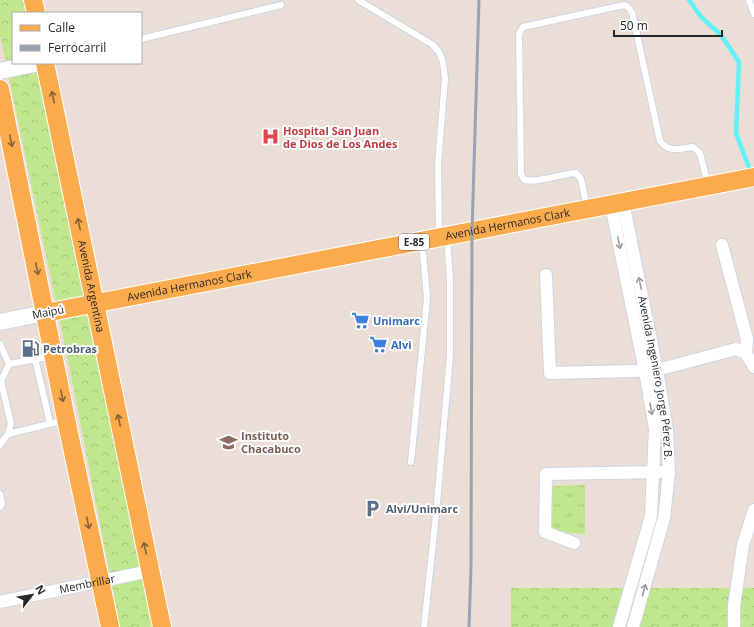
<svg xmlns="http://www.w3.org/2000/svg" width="754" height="627" viewBox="0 0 754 627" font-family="'Open Sans',sans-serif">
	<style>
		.grass { fill: url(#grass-tufts) }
		.forest { fill: url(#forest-crowns) }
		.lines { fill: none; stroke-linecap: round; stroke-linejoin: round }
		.stream { stroke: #60f2f7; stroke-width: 4.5 }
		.lane-casing { stroke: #ccd5e2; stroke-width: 8 }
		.street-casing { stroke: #ccd5e2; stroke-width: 14 }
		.secondary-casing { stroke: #ccd5e2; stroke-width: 18 }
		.primary-casing { stroke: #fff; stroke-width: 20 }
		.lane { stroke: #fff; stroke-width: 6 }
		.street { stroke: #fff; stroke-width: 12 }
		.secondary { stroke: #fff; stroke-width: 16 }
		.primary { stroke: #fbaa4c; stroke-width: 18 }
		.rail { stroke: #9aa3b3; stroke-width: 3 }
		.oneway { stroke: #866238 }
		.oneway2 { stroke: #9e9e9e }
		.labels { text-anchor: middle; stroke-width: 4; stroke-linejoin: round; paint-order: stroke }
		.shield { fill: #fff; stroke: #686868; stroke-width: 1 }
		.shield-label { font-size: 10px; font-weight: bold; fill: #272727 }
		.health-label { font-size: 11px; font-weight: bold; fill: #be3a42; stroke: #fff; text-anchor: start }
		.street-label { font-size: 11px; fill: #272727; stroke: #fff }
		.shop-label { font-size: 11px; font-weight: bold; fill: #366cbe; stroke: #fff; text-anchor: start }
		.service-label { font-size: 11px; font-weight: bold; fill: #4e5e75; stroke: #fff; text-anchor: start }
		.education-label { font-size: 11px; font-weight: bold; fill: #785e54; stroke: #fff; text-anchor: start }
	</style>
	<defs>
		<pattern id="grass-tufts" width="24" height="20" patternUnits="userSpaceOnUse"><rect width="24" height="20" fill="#c1e78e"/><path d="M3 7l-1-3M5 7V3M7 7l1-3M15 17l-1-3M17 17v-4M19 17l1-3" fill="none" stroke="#a6c67a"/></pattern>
		<pattern id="forest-crowns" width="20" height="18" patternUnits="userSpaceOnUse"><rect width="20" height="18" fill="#c1e78e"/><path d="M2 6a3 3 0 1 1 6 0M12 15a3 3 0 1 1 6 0" fill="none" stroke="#a6c67a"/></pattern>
	</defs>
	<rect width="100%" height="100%" fill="#ebded7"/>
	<path class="grass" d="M 585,485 L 585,534 L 556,532 L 549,526 L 553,486 Z"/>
	<path class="forest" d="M 0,0 L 30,0 L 33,13 L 13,13 L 13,63 L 43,63 L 160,627 L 120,627 L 70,370 L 0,35 Z
		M 511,588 L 754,588 L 754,627 L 511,627 Z"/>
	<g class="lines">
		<path class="stream" d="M 689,0 L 701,17 L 721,35 L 739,62 L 736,133 L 751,173"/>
		<defs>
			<path id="lane" d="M 358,0 L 433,45 L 439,52 L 443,62 L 445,79 L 438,164 L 439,236
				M 749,0 L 754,14
				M 141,39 L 281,5
				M 587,208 L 581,179 L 576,173 C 560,174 539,183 524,180 L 521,174 L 519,34 L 523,27 L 624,5 L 628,7 L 632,12 L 660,141 C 670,154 679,148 693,147 L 700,153 L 708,185
				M 0,344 L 9,364 L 53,356
				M 35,359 L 50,423
				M 8,434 L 65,420
				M 0,445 L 8,434 L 11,424 L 1,381 L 9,364
				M 411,462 L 427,298 L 422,242
				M 0,494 L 2,504 L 0,507
				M 424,627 L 436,514 L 450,356 L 450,280 L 447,238"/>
			<g id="street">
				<path id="s1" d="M 623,202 L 657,370 L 667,430 L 669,472 L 664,518 L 633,627"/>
				<path d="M 611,205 L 645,371 L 655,429 L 651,516 L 619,627"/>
				<path d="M 722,245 L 747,339 L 746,353"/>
				<path d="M 546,275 L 550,373 L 633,371 L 657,370 L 736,349 L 746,353 L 754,367"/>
				<path d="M 574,543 L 545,532 L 546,474 L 662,472"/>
				<path id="s2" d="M 0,602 L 150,571"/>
				<path d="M 734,627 L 734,606 L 743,545 L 754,510"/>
			</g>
			<path id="secondary" d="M 0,71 L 39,63
				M 0,322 L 45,313"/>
			<g id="primary">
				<path d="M 33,0 L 36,13"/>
				<path id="s3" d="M 45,63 L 162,627"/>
				<path d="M 0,89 L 66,419 L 110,627"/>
				<path id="s4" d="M 45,313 L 754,177"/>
			</g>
		</defs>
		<use href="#lane" class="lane-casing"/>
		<use href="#street" class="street-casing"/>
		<use href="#secondary" class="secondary-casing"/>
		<use href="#primary" class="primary-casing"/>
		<use href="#lane" class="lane"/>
		<use href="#street" class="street"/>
		<use href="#secondary" class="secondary"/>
		<use href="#primary" class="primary"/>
		<path class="rail" d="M 469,627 L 471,568 L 472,231 L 479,0"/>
	</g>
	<defs><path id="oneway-shaft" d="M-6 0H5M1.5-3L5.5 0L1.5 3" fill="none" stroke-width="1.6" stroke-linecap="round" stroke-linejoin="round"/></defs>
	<g class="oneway">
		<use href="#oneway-shaft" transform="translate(53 97) rotate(-102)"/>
		<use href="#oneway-shaft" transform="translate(11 141) rotate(78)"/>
		<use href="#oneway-shaft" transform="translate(79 224) rotate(-102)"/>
		<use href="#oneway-shaft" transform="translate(37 269) rotate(78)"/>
		<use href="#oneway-shaft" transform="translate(62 396) rotate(79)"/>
		<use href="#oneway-shaft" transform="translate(119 420) rotate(-102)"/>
		<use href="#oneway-shaft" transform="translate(88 523) rotate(78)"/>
		<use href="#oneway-shaft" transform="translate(145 548) rotate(-102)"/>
	</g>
	<g class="oneway2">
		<use href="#oneway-shaft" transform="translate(619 243) rotate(78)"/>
		<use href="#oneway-shaft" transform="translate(640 283) rotate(-102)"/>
		<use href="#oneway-shaft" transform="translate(651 409) rotate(80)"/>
		<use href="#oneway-shaft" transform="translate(644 590) rotate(-74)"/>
	</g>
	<defs>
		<symbol id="hospital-bare" viewBox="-9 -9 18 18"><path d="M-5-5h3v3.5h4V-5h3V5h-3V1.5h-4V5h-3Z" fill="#e0444e" stroke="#fff" stroke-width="2.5" paint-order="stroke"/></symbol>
		<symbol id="supermarket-bare" viewBox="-9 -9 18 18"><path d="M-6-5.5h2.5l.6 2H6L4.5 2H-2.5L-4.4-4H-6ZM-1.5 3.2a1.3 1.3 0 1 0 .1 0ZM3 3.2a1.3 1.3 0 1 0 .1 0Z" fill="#3f7fe0" stroke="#fff" stroke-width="2.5" paint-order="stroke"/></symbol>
		<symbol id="fuel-bare" viewBox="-9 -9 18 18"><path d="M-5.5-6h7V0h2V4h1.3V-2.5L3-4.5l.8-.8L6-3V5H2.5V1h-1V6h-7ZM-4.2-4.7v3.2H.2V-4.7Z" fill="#5c6f8a" stroke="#fff" stroke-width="2.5" paint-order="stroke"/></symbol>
		<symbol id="school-bare" viewBox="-9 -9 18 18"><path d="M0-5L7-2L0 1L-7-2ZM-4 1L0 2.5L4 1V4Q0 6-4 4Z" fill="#8d6e63" stroke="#fff" stroke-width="2.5" paint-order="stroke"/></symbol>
		<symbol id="parking-bare" viewBox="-9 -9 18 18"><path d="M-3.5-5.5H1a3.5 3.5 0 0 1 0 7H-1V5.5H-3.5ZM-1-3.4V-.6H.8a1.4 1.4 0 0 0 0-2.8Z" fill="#5c6f8a" stroke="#fff" stroke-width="2.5" paint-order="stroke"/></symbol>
	</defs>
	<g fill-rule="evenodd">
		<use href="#hospital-bare" x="258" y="124" width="25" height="25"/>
		<use href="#supermarket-bare" x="348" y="308" width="25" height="25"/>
		<use href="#supermarket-bare" x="366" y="332" width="25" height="25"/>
		<use href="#fuel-bare" x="18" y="336" width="25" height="25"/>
		<use href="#school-bare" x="216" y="430" width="25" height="25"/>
		<use href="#parking-bare" x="360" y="496" width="25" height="25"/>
	</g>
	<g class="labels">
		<rect class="shield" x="399" y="234" width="30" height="16" rx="3"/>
		<g class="shield-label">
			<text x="414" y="246">E-85</text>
		</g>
		<g class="health-label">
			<text x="283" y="135">Hospital San Juan<tspan x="283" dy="13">de Dios de Los Andes</tspan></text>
		</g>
		<g class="street-label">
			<text dy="4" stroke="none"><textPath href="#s4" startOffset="471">Avenida Hermanos Clark</textPath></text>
			<text dy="4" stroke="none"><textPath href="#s4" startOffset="147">Avenida Hermanos Clark</textPath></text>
			<text dy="4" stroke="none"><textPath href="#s3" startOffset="228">Avenida Argentina</textPath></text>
			<text transform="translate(48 312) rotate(-11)" y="4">Maipú</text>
			<text dy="4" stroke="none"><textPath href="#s1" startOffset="179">Avenida Ingeniero Jorge Pérez B.</textPath></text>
			<text dy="4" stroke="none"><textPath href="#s2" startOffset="89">Membrillar</textPath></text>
		</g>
		<g class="shop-label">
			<text x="373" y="325">Unimarc</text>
			<text x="391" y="349">Alvi</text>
		</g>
		<g class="service-label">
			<text x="43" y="353">Petrobras</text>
			<text x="386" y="513">Alvi/Unimarc</text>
		</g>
		<g class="education-label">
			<text x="241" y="440">Instituto<tspan x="241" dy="13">Chacabuco</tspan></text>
		</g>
	</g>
	<rect x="12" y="12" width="130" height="52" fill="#ffffff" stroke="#a9a9a9"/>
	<rect x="20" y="25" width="20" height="6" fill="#fbaa4c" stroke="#a9a9a9"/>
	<text x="48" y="32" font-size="12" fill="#272727">Calle</text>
	<rect x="20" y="45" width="20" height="6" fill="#9aa3b3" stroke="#a9a9a9"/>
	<text x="48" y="52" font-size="12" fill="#272727">Ferrocarril</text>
	<g transform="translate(32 595) rotate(59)" stroke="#ffffff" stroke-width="3" paint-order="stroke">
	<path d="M0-3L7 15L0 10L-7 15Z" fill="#272727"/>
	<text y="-6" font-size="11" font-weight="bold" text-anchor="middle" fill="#272727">N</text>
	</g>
	<path d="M614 30v6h108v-6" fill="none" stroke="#272727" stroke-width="2"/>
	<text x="620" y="30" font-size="12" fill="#272727" stroke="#ffffff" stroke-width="3" paint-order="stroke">50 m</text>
</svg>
